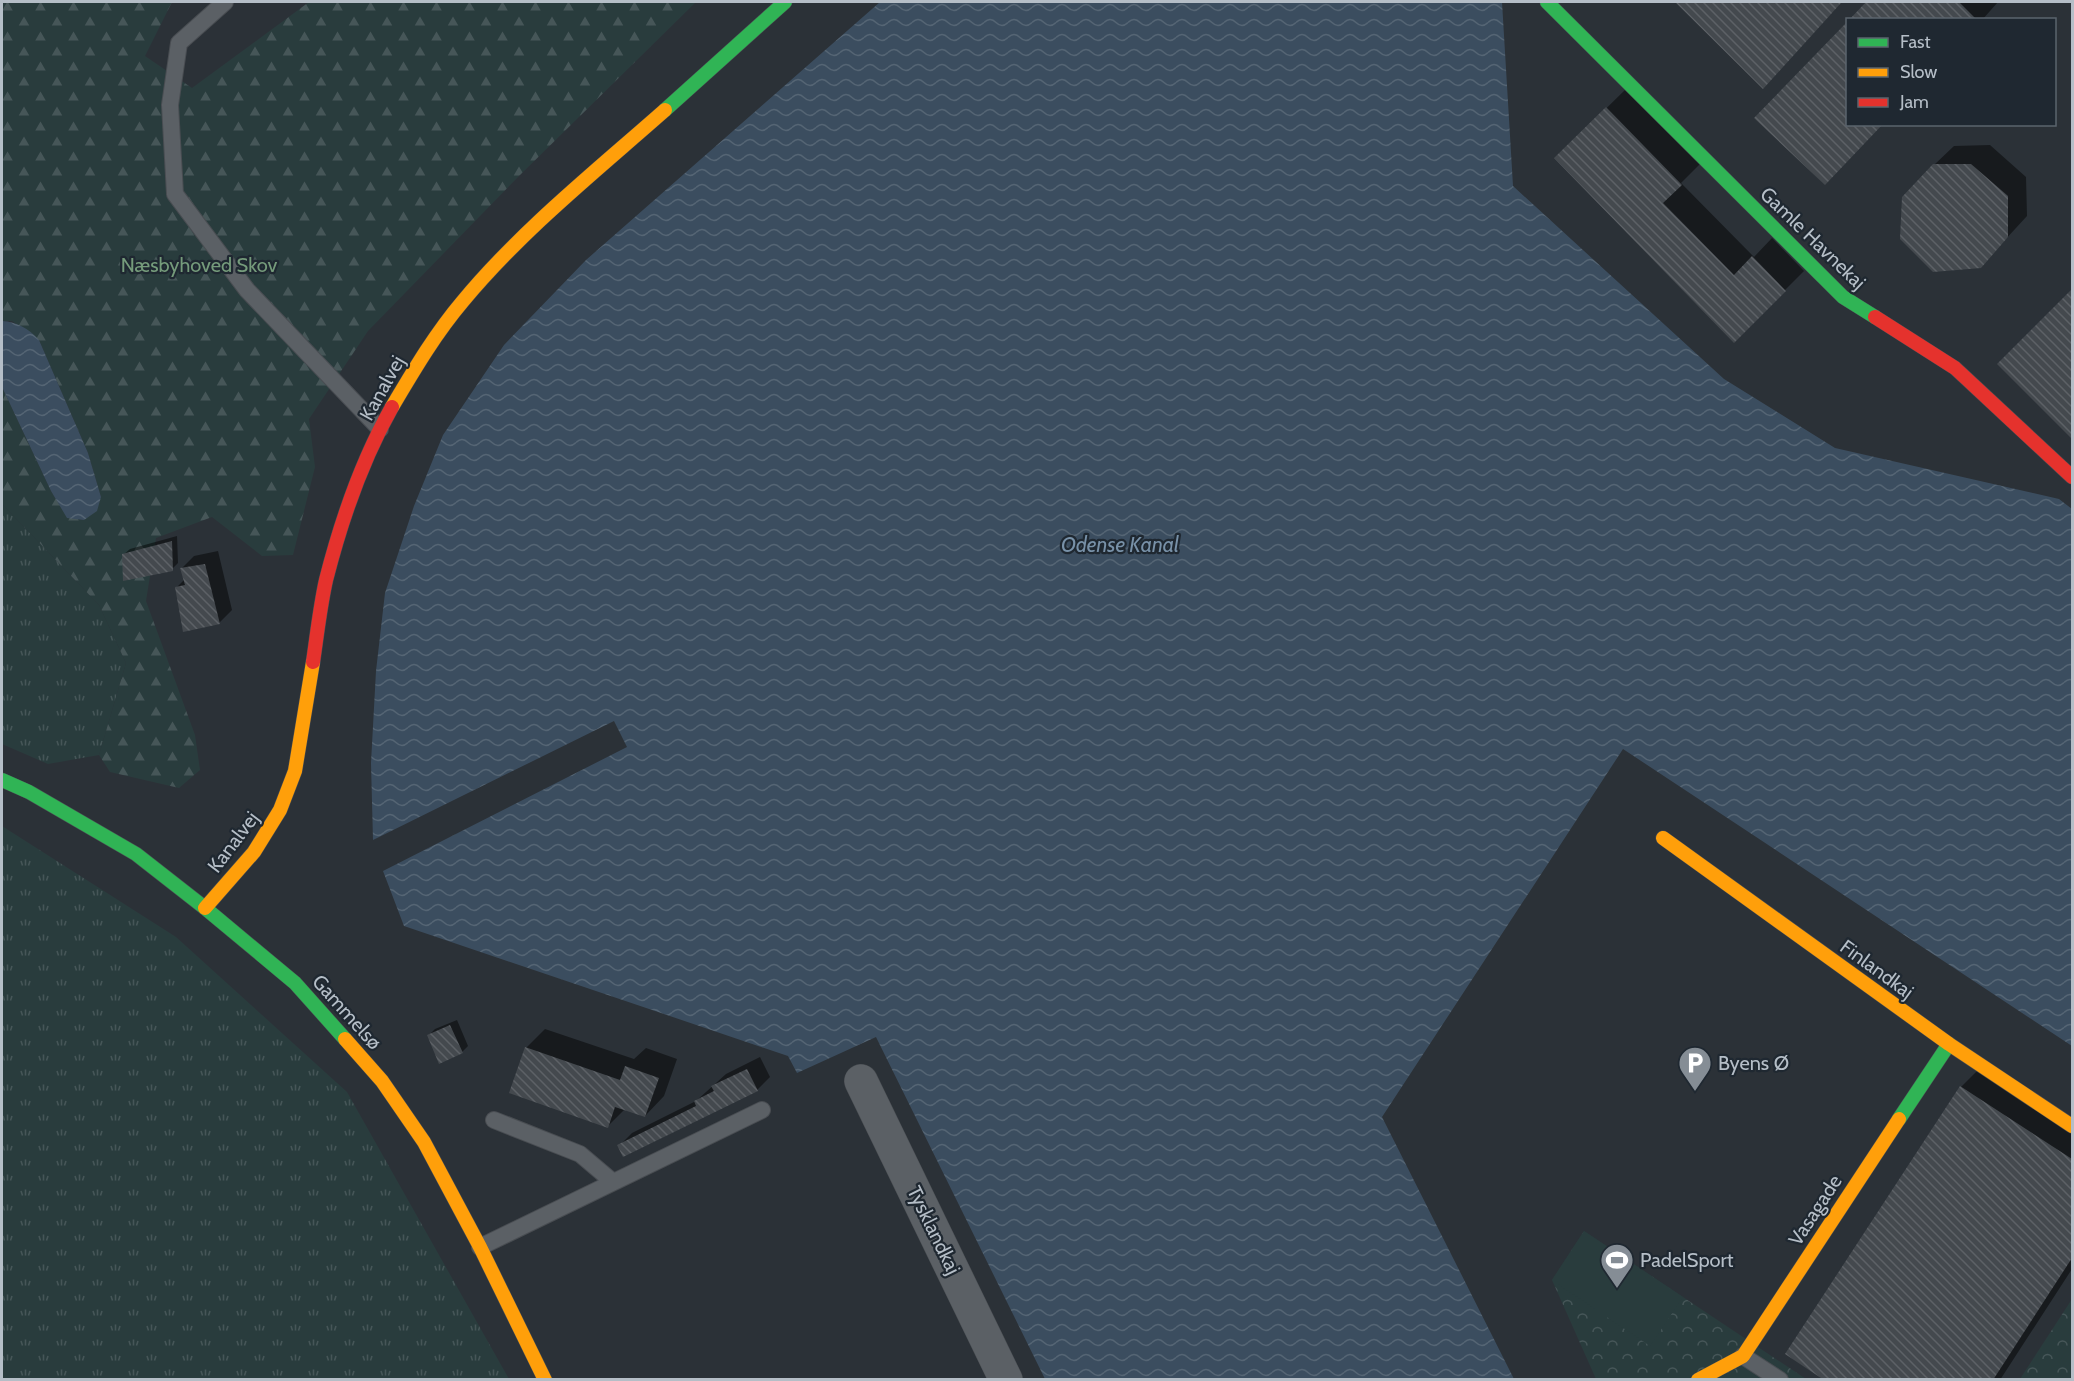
<svg xmlns="http://www.w3.org/2000/svg" width="2074" height="1381" viewBox="0 0 2074 1381" font-family="Cabin,sans-serif">
	<style>
		.grass { fill: url(#grass-tufts) }
		.forest { fill: url(#forest-firs) }
		.park { fill: url(#park-crowns) }
		.pitch { fill: #293c3d }
		.water { fill: url(#water-waves) }
		.shadow { fill: #0007 }
		.building { fill: url(#building-back-hatch) }
		.lines { fill: none; stroke-linecap: round; stroke-linejoin: round }
		.lane-casing { stroke: #494d52; stroke-width: 18 }
		.street-casing { stroke: #494d52; stroke-width: 34 }
		.fast-casing { stroke: #494d52; stroke-width: 15 }
		.slow-casing { stroke: #494d52; stroke-width: 15 }
		.jam-casing { stroke: #494d52; stroke-width: 15 }
		.lane { stroke: #5b6065; stroke-width: 16 }
		.street { stroke: #5b6065; stroke-width: 33 }
		.fast { stroke: #30b455; stroke-width: 14 }
		.slow { stroke: #ff9f0a; stroke-width: 14 }
		.jam { stroke: #e5322d; stroke-width: 14 }
		.labels { text-anchor: middle; stroke-width: 4.5; stroke-linejoin: round; paint-order: stroke }
		.street-label { font-size: 20px; fill: #b5bec7; stroke: #1f2831 }
		.park-label { font-size: 20px; fill: #759b7b; stroke: #1f2831 }
		.poi-label { font-size: 20px; fill: #b5bec7; stroke: #1f2831; text-anchor: start }
		.water-label { font-size: 21px; font-style: italic; fill: #7891a8; stroke: #1f2831 }
	</style>
	<defs>
		<pattern id="grass-tufts" width="24" height="20" patternUnits="userSpaceOnUse" patternTransform="scale(1.5)"><rect width="24" height="20" fill="#293c3d"/><path d="M3 7l-1-3M5 7V3M7 7l1-3M15 17l-1-3M17 17v-4M19 17l1-3" fill="none" stroke="#465658"/></pattern>
		<pattern id="forest-firs" width="22" height="20" patternUnits="userSpaceOnUse" patternTransform="scale(1.5)"><rect width="22" height="20" fill="#293c3d"/><path d="M5 1l3.5 6h-7zM16 11l3.5 6h-7z" fill="#465658"/></pattern>
		<pattern id="park-crowns" width="20" height="18" patternUnits="userSpaceOnUse" patternTransform="scale(1.5)"><rect width="20" height="18" fill="#293c3d"/><path d="M2 6a3 3 0 1 1 6 0M12 15a3 3 0 1 1 6 0" fill="none" stroke="#465658"/></pattern>
		<pattern id="water-waves" width="16" height="10" patternUnits="userSpaceOnUse" patternTransform="scale(1.5)"><rect width="16" height="10" fill="#3b4d5f"/><path d="M0 5q4-4 8 0t8 0" fill="none" stroke="#556574"/></pattern>
		<pattern id="building-back-hatch" width="6" height="6" patternUnits="userSpaceOnUse" patternTransform="scale(1.5)"><rect width="6" height="6" fill="#44494e"/><path d="M-1 5l2 2M0 0l6 6M5-1l2 2" fill="none" stroke="#5d6166"/></pattern>
	</defs>
	<rect width="100%" height="100%" fill="#2b3137"/>
	<path class="grass" d="M 2,504 L 99,605 L 126,663 L 99,755 L 48,764 L 2,744 Z
		M 2,826 L 176,937 L 347,1092 L 509,1379 L 2,1379 Z"/>
	<path class="forest" d="M 2,2 L 172,2 L 145,56 L 192,88 L 309,2 L 696,2 L 520,175 L 368,331 L 309,419 L 315,467 L 293,555 L 262,556 L 212,517 L 156,538 L 146,601 L 195,735 L 200,770 L 179,788 L 110,772 L 99,755 L 126,663 L 99,605 L 2,504 L 2,387 L 51,491 L 67,517 L 84,520 L 101,497 L 88,453 L 39,340 L 12,321 L 2,321 Z"/>
	<path class="park" d="M 1584,1231 L 1806,1379 L 1596,1379 L 1552,1280 Z
		M 2072,1299 L 2072,1379 L 2020,1379 Z"/>
	<path class="pitch" d="M 1584,1231 L 1683,1297 L 1650,1346 L 1552,1280 Z"/>
	<path class="water" d="M 880,2 L 1502,2 L 1513,186 L 1724,379 L 1835,448 L 2059,499 L 2072,509 L 2072,1046 L 1623,749 L 1382,1117 L 1514,1379 L 1045,1379 L 876,1037 L 797,1073 L 788,1056 L 404,926 L 383,871 L 627,747 L 614,721 L 373,840 L 371,763 L 376,671 L 385,593 L 414,506 L 443,435 L 504,345 L 586,260 Z
		M 2,321 C 17,322 28,328 39,340 L 88,453 L 101,497 L 97,511 L 84,520 L 67,518 L 51,491 L 2,387 Z"/>
	<path class="shadow" d="M 1677,2 L 1842,2 L 1763,87 Z
		M 1868,2 L 1998,2 L 1982,20 L 1851,20 Z
		M 1626,89 L 1700,164 L 1681,183 L 1754,257 L 1772,238 L 1804,271 L 1734,341 L 1575,139 Z
		M 1990,145 L 2026,177 L 2027,216 L 1981,266 L 1934,165 L 1954,146 Z
		M 2072,291 L 2072,436 L 2000,364 Z
		M 177,536 L 178,563 L 172,569 L 123,555 L 130,549 Z
		M 218,551 L 232,610 L 219,623 L 176,588 L 185,579 L 181,569 L 194,556 Z
		M 457,1020 L 468,1046 L 462,1052 L 429,1035 L 435,1029 Z
		M 545,1029 L 634,1059 L 646,1048 L 677,1059 L 664,1096 L 645,1116 L 625,1109 L 608,1126 L 526,1048 Z
		M 760,1057 L 770,1077 L 757,1090 L 619,1146 L 632,1133 L 696,1101 L 726,1074 Z
		M 1986,1062 L 2072,1118 L 2072,1269 L 2000,1380 L 1827,1380 L 1787,1353 L 1961,1087 Z"/>
	<path class="building" d="M 1675,2 L 1842,2 L 1763,89 Z
		M 1866,2 L 1959,2 L 1977,20 L 1849,20 Z
		M 1848,21 L 1848,124 L 1883,124 L 1825,185 L 1754,118 Z
		M 1606,107 L 1682,185 L 1663,203 L 1734,275 L 1752,256 L 1786,291 L 1734,343 L 1554,158 Z
		M 1933,164 L 1971,164 L 2008,196 L 2008,237 L 1981,268 L 1933,272 L 1900,239 L 1902,197 Z
		M 2072,289 L 2072,439 L 1997,364 Z
		M 172,541 L 173,571 L 123,581 L 122,554 Z
		M 205,564 L 220,624 L 183,632 L 175,587 L 185,585 L 180,568 Z
		M 450,1025 L 463,1053 L 439,1064 L 427,1035 Z
		M 525,1047 L 620,1080 L 625,1066 L 659,1078 L 645,1117 L 615,1107 L 608,1128 L 509,1093 Z
		M 747,1069 L 758,1091 L 623,1157 L 617,1145 L 696,1106 L 694,1101 L 714,1091 L 711,1086 Z
		M 1960,1086 L 2072,1159 L 2072,1258 L 1993,1380 L 1824,1380 L 1785,1354 Z"/>
	<g class="lines">
		<defs>
			<path id="lane" d="M 225,2 L 179,43 L 170,105 L 175,194 L 247,290 L 380,429
				M 494,1120 L 580,1154 L 613,1182
				M 480,1247 L 762,1110
				M 1743,1356 L 1780,1380"/>
			<path id="street" d="M 861,1081 L 1006,1380"/>
			<path id="fast" d="M 1547,2 L 1843,297 L 1875,317
				M 665,110 L 785,2
				M 2,780 L 29,792 L 136,854 L 205,908 L 295,983 L 345,1039
				M 1899,1119 L 1949,1044"/>
			<path id="slow" d="M 392,407 C 414,370 435,334 463,301 C 522,230 596,171 665,110
				M 1663,838 L 1949,1044 L 2072,1126
				M 205,908 L 254,852 L 280,810 L 295,771 L 313,662
				M 345,1039 L 382,1081 L 424,1142 L 480,1247 L 545,1380
				M 1698,1380 L 1743,1356 L 1899,1119"/>
			<path id="jam" d="M 1875,317 L 1955,368 L 2072,477
				M 313,662 C 317,635 320,607 326,580 C 341,521 362,460 392,407"/>
		</defs>
		<use href="#lane" class="lane-casing"/>
		<use href="#street" class="street-casing"/>
		<use href="#fast" class="fast-casing"/>
		<use href="#slow" class="slow-casing"/>
		<use href="#jam" class="jam-casing"/>
		<use href="#lane" class="lane"/>
		<use href="#street" class="street"/>
		<use href="#fast" class="fast"/>
		<use href="#slow" class="slow"/>
		<use href="#jam" class="jam"/>
	</g>
	<defs>
		<symbol id="parking-pin" viewBox="-11 -11 22 30"><path d="M0 17L-7.5 6A9.5 9.5 0 1 1 7.5 6Z" fill="#858d95" stroke="#1f2831"/><path d="M-3.5-5.5H1a3.5 3.5 0 0 1 0 7H-1V5.5H-3.5ZM-1-3.4V-.6H.8a1.4 1.4 0 0 0 0-2.8Z" fill="#fff"/></symbol>
		<symbol id="stadium-pin" viewBox="-11 -11 22 30"><path d="M0 17L-7.5 6A9.5 9.5 0 1 1 7.5 6Z" fill="#858d95" stroke="#1f2831"/><path d="M0-5a6.5 5 0 1 0 0 10a6.5 5 0 1 0 0-10ZM-3.5-1.8h7v3.6h-7Z" fill="#fff"/></symbol>
	</defs>
	<g fill-rule="evenodd">
		<use href="#parking-pin" x="1676" y="1044" width="38" height="52"/>
		<use href="#stadium-pin" x="1598" y="1241" width="38" height="52"/>
	</g>
	<g class="labels">
		<g class="street-label">
			<text transform="translate(1813 238) rotate(44)" y="7">Gamle Havnekaj</text>
			<text transform="translate(382 388) rotate(-61)" y="7">Kanalvej</text>
			<text transform="translate(233 842) rotate(-53)" y="7">Kanalvej</text>
			<text transform="translate(1877 969) rotate(36)" y="7">Finlandkaj</text>
			<text transform="translate(347 1012) rotate(48)" y="7">Gammelsø</text>
			<text transform="translate(1815 1210) rotate(-57)" y="7">Vasagade</text>
			<text transform="translate(934 1230) rotate(64)" y="7">Tysklandkaj</text>
		</g>
		<g class="park-label">
			<text x="199" y="272">Næsbyhoved Skov</text>
		</g>
		<g class="poi-label">
			<text x="1718" y="1070">Byens Ø</text>
			<text x="1640" y="1267">PadelSport</text>
		</g>
		<g class="water-label">
			<text x="1120" y="552">Odense Kanal</text>
		</g>
	</g>
	<rect width="2074" height="1381" fill="none" stroke="#b5bec7" stroke-width="6"/>
	<rect x="1846" y="18" width="210" height="108" fill="#1f2831" stroke="#5b646d" stroke-width="1.5"/>
	<rect x="1858" y="38" width="30" height="9" fill="#30b455" stroke="#5b646d" stroke-width="1.5"/>
	<text x="1900" y="48" font-size="18" fill="#b5bec7">Fast</text>
	<rect x="1858" y="68" width="30" height="9" fill="#ff9f0a" stroke="#5b646d" stroke-width="1.5"/>
	<text x="1900" y="78" font-size="18" fill="#b5bec7">Slow</text>
	<rect x="1858" y="98" width="30" height="9" fill="#e5322d" stroke="#5b646d" stroke-width="1.5"/>
	<text x="1900" y="108" font-size="18" fill="#b5bec7">Jam</text>
</svg>
